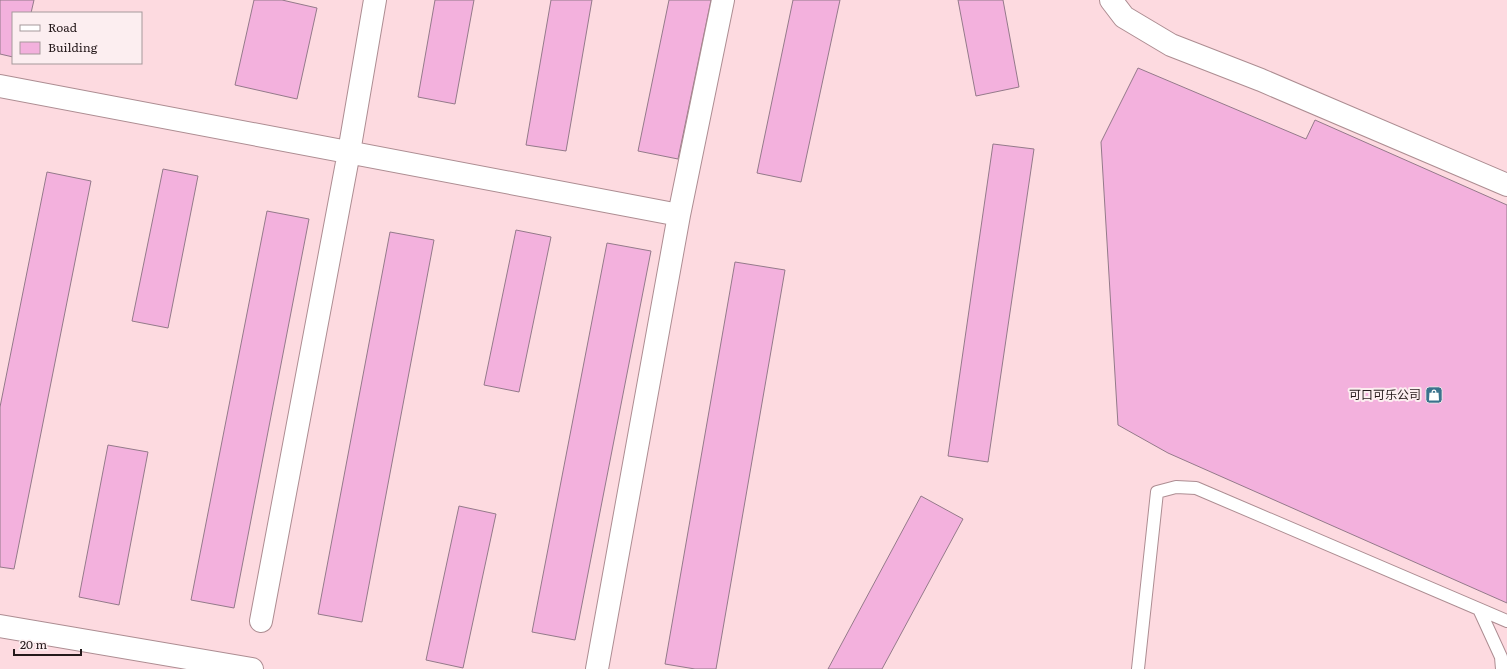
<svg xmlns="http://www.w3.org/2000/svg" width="1507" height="669" viewBox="0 0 1507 669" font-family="Literata,'Noto Sans SC',serif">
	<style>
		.building { fill: #f3b1dd; stroke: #947a8a }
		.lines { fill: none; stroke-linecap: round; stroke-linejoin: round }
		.lane-casing { stroke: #ad8d92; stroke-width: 14 }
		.street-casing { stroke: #ad8d92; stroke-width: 24 }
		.lane { stroke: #fff; stroke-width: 12 }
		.street { stroke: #fff; stroke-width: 22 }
		.labels { text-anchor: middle; stroke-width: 4; stroke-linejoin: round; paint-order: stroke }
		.poi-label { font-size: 12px; fill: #25191b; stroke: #fceef0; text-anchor: end }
	</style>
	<rect width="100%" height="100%" fill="#fddae0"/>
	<path class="building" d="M 0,0 L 34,0 L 31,13 L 13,13 L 13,57 L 0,54 Z
		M 254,0 L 282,0 L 317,8 L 297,99 L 235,85 Z
		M 435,0 L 474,0 L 455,104 L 418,97 Z
		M 551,0 L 592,0 L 566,151 L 526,145 Z
		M 669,0 L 711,0 L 678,159 L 638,151 Z
		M 793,0 L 840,0 L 801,182 L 757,173 Z
		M 958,0 L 1003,0 L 1019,87 L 976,96 Z
		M 1138,68 L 1306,139 L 1315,120 L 1507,205 L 1507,603 L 1168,453 L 1118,425 L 1101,142 Z
		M 993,144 L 1034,149 L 988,462 L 948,456 Z
		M 163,169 L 198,176 L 168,328 L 132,321 Z
		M 47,172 L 91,181 L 14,569 L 0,567 L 0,407 Z
		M 267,211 L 309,219 L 234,608 L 191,600 Z
		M 516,230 L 551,237 L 519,392 L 484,385 Z
		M 390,232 L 434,240 L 362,622 L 318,614 Z
		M 607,243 L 651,251 L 575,640 L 532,632 Z
		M 735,262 L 785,270 L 716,669 L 695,669 L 665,664 Z
		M 108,445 L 148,452 L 119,605 L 79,597 Z
		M 921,496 L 963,519 L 882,669 L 828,669 Z
		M 459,506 L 496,514 L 463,668 L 426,660 Z"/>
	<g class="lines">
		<defs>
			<path id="lane" d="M 1479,609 L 1501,657 L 1502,669
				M 1138,669 L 1157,492 L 1176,487 L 1196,488 L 1507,621"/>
			<path id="street" d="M 1111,0 L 1124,17 L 1171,45 L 1261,80 L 1507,185
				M 0,86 L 679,215
				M 261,621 L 349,152 L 375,0
				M 0,626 L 252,669
				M 597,669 L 679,215 L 723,0"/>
		</defs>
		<use href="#lane" class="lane-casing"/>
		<use href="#street" class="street-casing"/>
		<use href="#lane" class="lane"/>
		<use href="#street" class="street"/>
	</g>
	<defs>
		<symbol id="shop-square" viewBox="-11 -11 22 22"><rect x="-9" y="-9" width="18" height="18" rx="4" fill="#3a738d" stroke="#fceef0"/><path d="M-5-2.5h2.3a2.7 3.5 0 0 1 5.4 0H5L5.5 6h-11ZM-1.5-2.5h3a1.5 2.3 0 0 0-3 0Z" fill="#fff"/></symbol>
	</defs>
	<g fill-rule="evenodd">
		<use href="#shop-square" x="1424" y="385" width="20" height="20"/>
	</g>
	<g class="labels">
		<g class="poi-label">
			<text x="1421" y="399">可口可乐公司</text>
		</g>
	</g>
	<rect x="12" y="12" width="130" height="52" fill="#fceef0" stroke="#a6999b"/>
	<rect x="20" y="25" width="20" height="6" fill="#ffffff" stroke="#a6999b"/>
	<text x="48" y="32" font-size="12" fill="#25191b">Road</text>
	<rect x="20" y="42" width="20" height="12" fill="#f3b1dd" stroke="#a6999b"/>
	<text x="48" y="52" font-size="12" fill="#25191b">Building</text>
	<path d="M14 649v6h67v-6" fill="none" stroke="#25191b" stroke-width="2"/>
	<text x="20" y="649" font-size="12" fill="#25191b" stroke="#fceef0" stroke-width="3" paint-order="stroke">20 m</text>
</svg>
